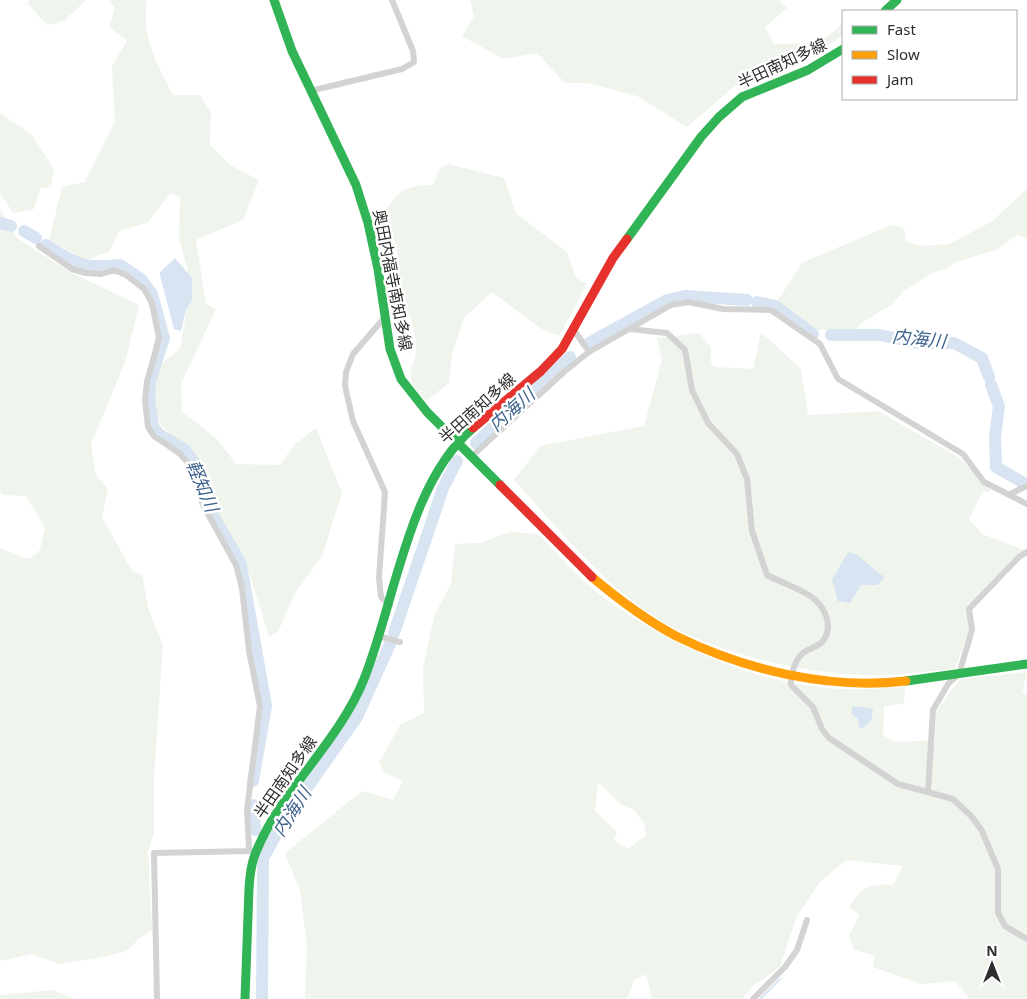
<svg xmlns="http://www.w3.org/2000/svg" width="1027" height="999" viewBox="0 0 1027 999" font-family="'Noto Sans','Noto Sans JP',sans-serif">
	<style>
		.green { fill: #eff4ec; fill-rule: evenodd }
		.water { fill: #d8e4f1 }
		.lines { fill: none; stroke-linecap: round; stroke-linejoin: round }
		.stream { stroke: #d8e4f1; stroke-width: 2 }
		.river { stroke: #d8e4f1; stroke-width: 12 }
		.street { stroke: #d3d3d3; stroke-width: 6 }
		.fast { stroke: #30b455; stroke-width: 9 }
		.slow { stroke: #ff9f0a; stroke-width: 9 }
		.jam { stroke: #e5322d; stroke-width: 9 }
		.labels { text-anchor: middle; stroke-width: 5; stroke-linejoin: round; paint-order: stroke }
		.street-label { font-size: 16px; fill: #2e2e2e; stroke: #fff }
		.water-label { font-size: 18px; font-style: italic; fill: #3e638e; stroke: #fff }
	</style>
	<rect width="100%" height="100%" fill="#fff"/>
	<path class="green" d="M 29,0 L 86,0 L 64,21 L 47,25 L 28,4 Z
		M 108,0 L 147,0 C 141,38 156,62 173,95 L 200,95 L 211,113 L 210,145 L 230,165 L 259,180 L 243,220 L 196,240 L 206,304 L 216,309 L 181,384 L 182,412 L 217,439 L 236,464 L 280,465 L 293,446 L 316,428 L 342,493 L 322,556 L 295,593 L 278,632 L 269,636 L 246,563 L 217,513 L 198,461 L 189,449 L 173,438 L 156,419 L 153,393 L 157,367 L 180,349 L 187,309 L 187,268 L 179,238 L 180,198 L 171,193 L 147,223 L 119,231 L 110,251 L 86,260 L 49,240 L 62,187 L 85,182 L 115,122 L 112,66 L 127,41 L 109,27 L 115,8 Z
		M 470,0 L 779,0 L 787,8 L 765,27 L 774,44 C 802,43 824,46 843,22 L 843,34 L 834,42 L 803,60 L 798,56 L 782,58 L 779,67 L 736,85 L 687,127 L 637,96 L 588,83 L 565,83 L 537,53 L 503,59 L 462,36 L 474,16 Z
		M 0,113 L 32,135 L 54,169 L 51,187 L 40,188 L 34,209 L 13,213 L 0,193 Z
		M 448,164 L 504,178 L 516,213 L 567,252 L 576,278 L 587,284 L 559,336 L 540,328 L 492,292 L 464,318 L 452,353 L 449,383 L 426,401 C 397,371 418,372 416,343 C 416,334 412,324 410,316 L 389,307 L 384,265 L 398,258 L 393,233 L 376,222 C 398,196 395,186 433,185 L 439,170 Z
		M 1027,189 L 1027,238 L 1017,235 L 996,250 L 956,262 L 946,269 L 932,273 L 904,291 L 891,305 L 860,324 L 856,331 L 814,330 L 776,303 L 803,262 L 892,225 L 904,228 L 906,242 L 921,246 L 949,244 L 991,222 Z
		M 0,209 L 17,238 L 70,272 L 139,305 L 126,360 L 91,444 L 96,475 L 108,489 L 102,517 L 132,571 L 142,574 L 148,608 L 163,645 L 154,776 L 154,833 L 148,852 L 152,930 L 137,940 L 131,948 L 120,953 L 98,958 L 59,964 L 32,954 L 0,961 L 0,548 L 24,558 L 30,558 L 40,550 L 45,528 L 26,496 L 2,495 L 0,491 Z
		M 761,332 L 801,369 L 808,415 L 878,411 L 960,458 L 991,491 L 982,493 L 969,519 L 982,534 L 1027,551 L 967,607 L 969,630 L 955,669 C 925,671 894,676 864,675 C 803,674 703,650 652,615 C 598,579 557,527 514,480 L 540,446 L 644,426 L 662,360 L 657,338 L 699,333 L 711,347 L 711,363 L 714,367 L 753,369 Z
		M 510,532 L 538,534 C 559,554 580,580 603,597 C 669,646 762,687 845,689 C 865,690 885,688 905,687 L 904,703 L 884,707 L 883,735 L 895,742 L 935,740 L 936,712 L 960,679 L 1027,672 L 1022,693 L 1027,693 L 1027,999 L 970,999 L 955,981 L 921,984 L 873,967 L 874,955 L 854,950 L 849,936 L 860,914 L 849,908 C 860,887 870,884 893,885 L 903,866 L 846,860 L 820,882 L 796,918 L 780,967 L 753,986 L 742,999 L 652,999 L 646,974 L 634,980 L 627,999 L 305,999 L 307,947 L 300,891 L 285,853 L 362,791 L 393,800 L 403,781 L 385,773 L 379,763 L 400,725 L 424,713 L 423,669 L 434,616 L 451,584 L 455,544 L 480,543 ZM 598,782 L 620,804 L 633,809 L 644,822 L 646,835 L 628,849 L 614,840 L 617,832 L 595,811 Z
		M 53,990 L 74,999 L 0,999 L 0,995 Z"/>
	<path class="water" d="M 175,258 L 192,278 L 192,300 L 186,310 L 181,331 L 174,329 L 160,275 L 160,272 Z
		M 848,552 L 856,554 L 885,578 L 877,585 L 861,585 L 850,603 L 838,601 L 832,580 Z
		M 853,706 L 873,709 L 871,721 L 863,728 L 859,727 L 858,719 L 851,714 Z"/>
	<g class="lines">
		<path class="stream" d="M 760,999 L 780,979"/>
		<path class="river" d="M 0,223 L 11,226
			M 24,231 L 36,238
			M 46,245 C 76,264 84,269 120,265 L 141,279 L 152,294 L 164,338 L 150,382 L 149,400 L 153,427 L 160,435 L 185,450 L 194,463 L 209,508 L 241,564 L 266,706 L 253,781
			M 757,302 L 775,306 L 813,334
			M 831,335 L 880,335 L 918,343 L 954,343 L 982,358 L 989,377
			M 589,343 L 667,300 L 685,296 L 747,300
			M 991,385 L 999,406 L 995,437 L 996,467 L 1022,482
			M 476,443 L 570,357
			M 394,633 L 443,488 L 457,461
			M 253,805 L 255,830
			M 262,999 L 263,858 L 285,819 L 357,717 L 390,644"/>
		<path class="street" d="M 310,91 L 402,69 L 414,62 L 413,51 L 392,0
			M 39,246 L 72,269 L 86,273 L 101,274 L 114,270 L 126,275 L 144,289 L 152,303 L 159,338 L 147,382 L 145,400 L 148,427 L 154,436 L 179,453 L 189,464 L 203,505 L 236,565 L 242,588 L 249,651 L 260,706 L 247,810 L 249,849
			M 386,316 L 353,354 L 346,372 L 345,386 L 353,421 L 385,492 L 379,578 L 381,597 L 390,606
			M 630,329 L 667,333 L 685,350 L 692,390 L 708,423 L 737,454 L 747,479 L 752,531 L 767,575 C 780,582 796,587 809,595 C 823,604 835,624 823,641 C 818,647 809,648 803,653 C 795,660 790,675 791,685 L 813,707 L 822,729 L 829,738 L 898,784 L 953,799 L 972,817 L 982,831 L 998,869 L 998,913 L 1005,926 L 1027,939
			M 574,330 L 589,352
			M 472,456 L 565,371 L 589,352 L 671,305 L 688,302 L 723,309 L 771,310 L 820,344 L 838,379 L 963,454 L 984,482 L 1027,504
			M 1010,494 L 1027,486
			M 379,636 L 400,642
			M 928,791 L 933,710 L 948,684 L 959,674 L 972,630 L 969,609 L 1019,557 L 1027,552
			M 157,999 L 154,853 L 251,851
			M 753,999 L 785,967 L 797,950 L 807,920"/>
		<path class="fast" d="M 274,0 L 292,51 L 356,185 L 368,223 L 378,269 L 390,349 L 401,379 L 427,412 L 500,485
			M 885,11 L 897,0
			M 627,239 L 701,137 L 719,117 L 742,97 L 808,70 L 843,49
			M 906,681 L 1027,664
			M 245,999 C 246,971 247,943 248,916 C 249,895 248,871 256,852 C 281,790 339,742 364,679 C 395,602 408,483 473,428"/>
		<path class="slow" d="M 592,577 C 618,599 646,620 676,636 C 745,670 829,690 906,681"/>
		<path class="jam" d="M 473,428 L 541,371 L 562,349 L 613,258 L 627,239
			M 500,485 L 592,577"/>
	</g>
	<g class="labels">
		<g class="street-label">
			<text transform="translate(782 63) rotate(-25)" y="6">半田南知多線</text>
			<text transform="translate(393 280) rotate(79)" y="6">奥田内福寺南知多線</text>
			<text transform="translate(477 408) rotate(-42)" y="6">半田南知多線</text>
			<text transform="translate(285 777) rotate(-55)" y="6">半田南知多線</text>
		</g>
		<g class="water-label">
			<text transform="translate(919 339) rotate(6)" y="6">内海川</text>
			<text transform="translate(512 410) rotate(-42)" y="6">内海川</text>
			<text transform="translate(202 486) rotate(67)" y="6">軽知川</text>
			<text transform="translate(292 812) rotate(-57)" y="6">内海川</text>
		</g>
	</g>
	<rect x="842" y="10" width="175" height="90" fill="#ffffff" stroke="#ababab"/>
	<rect x="852" y="26" width="25" height="8" fill="#30b455" stroke="#ababab"/>
	<text x="887" y="35" font-size="15" fill="#2e2e2e">Fast</text>
	<rect x="852" y="51" width="25" height="8" fill="#ff9f0a" stroke="#ababab"/>
	<text x="887" y="60" font-size="15" fill="#2e2e2e">Slow</text>
	<rect x="852" y="76" width="25" height="8" fill="#e5322d" stroke="#ababab"/>
	<text x="887" y="85" font-size="15" fill="#2e2e2e">Jam</text>
	<g transform="translate(992 964)" stroke="#ffffff" stroke-width="4" paint-order="stroke">
	<path d="M0-4L9 19L0 12L-9 19Z" fill="#2e2e2e"/>
	<text y="-8" font-size="14" font-weight="bold" text-anchor="middle" fill="#2e2e2e">N</text>
	</g>
</svg>
